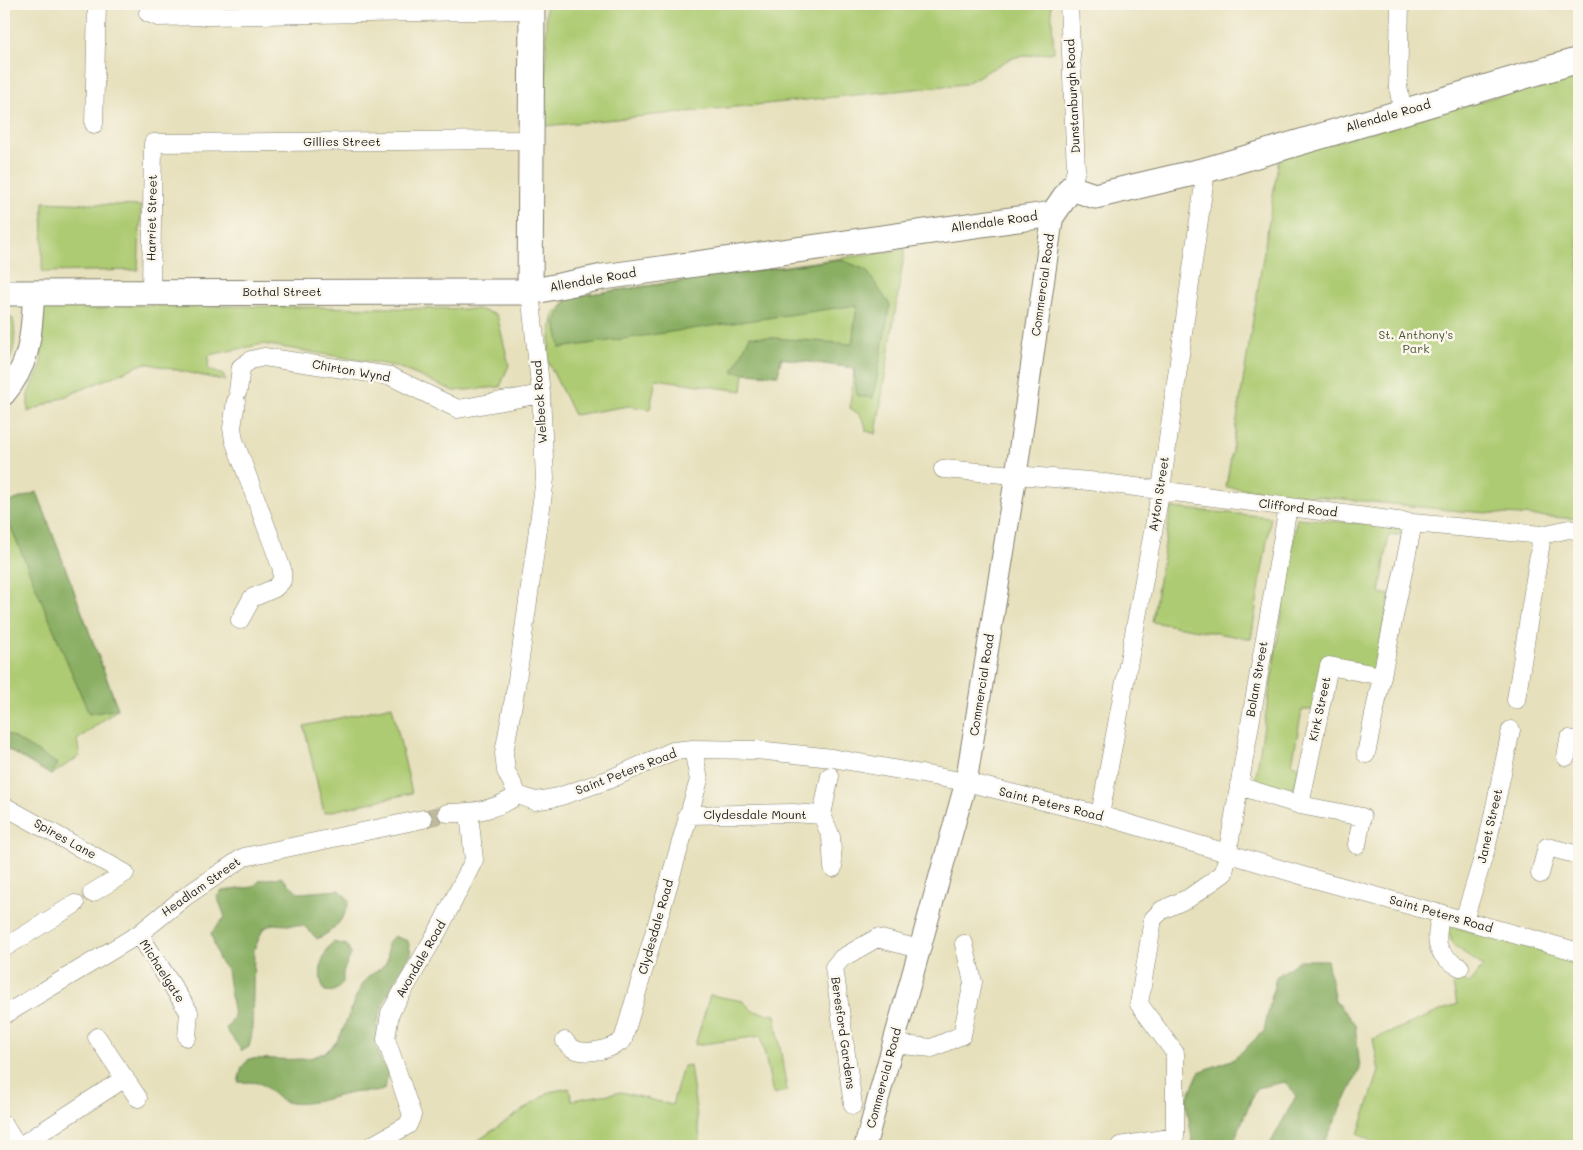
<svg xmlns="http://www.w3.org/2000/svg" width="1583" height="1150" viewBox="0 0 1583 1150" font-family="Mali,sans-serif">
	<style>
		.green { fill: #adcb72; stroke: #647447 }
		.forest { fill: #8aaf64; stroke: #536640 }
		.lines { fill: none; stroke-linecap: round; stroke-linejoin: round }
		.minor-tunnel { stroke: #beb99c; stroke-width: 18; stroke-dasharray: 18 9; stroke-linecap: butt }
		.minor-casing { stroke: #817e6c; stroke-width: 19 }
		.tertiary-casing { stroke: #817e6c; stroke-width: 23 }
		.secondary-casing { stroke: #817e6c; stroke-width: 27 }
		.minor { stroke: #fff; stroke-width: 18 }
		.tertiary { stroke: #fff; stroke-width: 21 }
		.secondary { stroke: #fff; stroke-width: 25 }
		.labels { text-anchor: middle; stroke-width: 5; stroke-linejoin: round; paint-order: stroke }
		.street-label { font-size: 12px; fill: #1c1c1c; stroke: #fbf7ec }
		.park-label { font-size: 12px; fill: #4f593a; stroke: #fbf7ec }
	</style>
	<rect width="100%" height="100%" fill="#fbf7ec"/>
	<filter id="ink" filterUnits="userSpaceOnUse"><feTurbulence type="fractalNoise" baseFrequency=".02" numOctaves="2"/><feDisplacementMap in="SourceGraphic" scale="10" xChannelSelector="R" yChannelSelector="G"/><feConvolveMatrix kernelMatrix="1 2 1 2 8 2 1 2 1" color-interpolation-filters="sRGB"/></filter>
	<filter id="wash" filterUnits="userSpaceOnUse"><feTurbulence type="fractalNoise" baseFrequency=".0096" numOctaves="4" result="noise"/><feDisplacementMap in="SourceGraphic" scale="20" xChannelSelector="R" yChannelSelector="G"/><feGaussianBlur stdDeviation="1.12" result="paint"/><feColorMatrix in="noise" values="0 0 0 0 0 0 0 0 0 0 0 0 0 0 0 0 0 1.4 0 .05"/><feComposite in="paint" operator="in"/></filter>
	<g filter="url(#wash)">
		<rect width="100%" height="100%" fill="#e6e0bc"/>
		<path class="green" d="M 546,4 L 1051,4 L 1054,52 L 1011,58 L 965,84 L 546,126 Z
			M 1579,73 L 1579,519 L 1460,511 L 1226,487 L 1279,158 Z
			M 43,202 L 141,206 L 138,270 L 42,272 Z
			M 905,249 L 876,434 L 866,431 C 865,419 861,415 850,408 L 854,368 L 781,358 L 778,375 L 744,373 L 742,391 L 656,379 L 650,409 L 629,406 L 574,415 L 547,360 L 553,316 L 569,297 Z
			M 43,304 L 478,309 L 497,315 L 509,365 L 500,387 L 454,391 L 395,366 L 263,344 L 209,355 L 208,369 L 223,375 L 226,381 L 145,363 L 28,412 L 28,394 L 41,367 Z
			M 4,311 L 13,319 C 17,338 14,355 4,372 Z
			M 37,492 L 118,709 L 77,740 L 80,756 L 51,775 L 4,747 L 4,504 Z
			M 1171,508 L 1271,517 L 1251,639 L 1152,622 Z
			M 1297,518 L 1402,527 L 1400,535 L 1389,535 L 1380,593 L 1390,595 L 1375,671 L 1324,663 L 1314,710 L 1302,710 L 1292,764 L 1299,766 L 1295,789 L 1255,782 Z
			M 392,706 L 412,793 L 324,813 L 304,726 Z
			M 1446,925 L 1579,960 L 1579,1146 L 1380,1146 L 1358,1134 L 1379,1071 L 1373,1039 L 1457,1004 L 1453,985 L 1462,977 L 1469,984 L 1483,966 L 1453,945 Z
			M 710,995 L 743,1001 L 753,1011 L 775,1015 L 787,1091 L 773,1094 L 761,1036 L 695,1045 Z
			M 690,1065 L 701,1146 L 640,1146 L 628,1142 L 608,1146 L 470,1146 L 549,1092 L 569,1088 L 572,1100 L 621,1092 L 672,1105 L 683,1066 Z"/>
		<path class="forest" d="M 840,259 L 866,270 L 890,305 L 873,398 L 857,396 L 854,368 L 781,358 L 778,375 L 733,372 L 750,336 L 852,344 L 857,305 L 560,348 L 555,322 L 569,297 Z
			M 37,492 L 118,709 L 89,714 L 9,523 L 4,524 L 4,504 Z
			M 4,732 L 58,764 L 51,775 L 4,747 Z
			M 281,877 L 299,893 L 340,890 L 349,900 C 347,917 333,932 317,939 L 304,926 L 273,924 L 263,929 L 254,950 L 252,1033 L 249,1047 L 242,1051 L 226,1029 L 234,1017 L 227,970 L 219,960 L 211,933 L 225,917 L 217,896 L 222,891 L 253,887 L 260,880 Z
			M 394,936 L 408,941 L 411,954 C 390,985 359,1038 388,1071 L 385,1089 C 375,1094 370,1091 359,1092 C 337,1094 308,1108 286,1102 C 274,1099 271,1089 261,1084 C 253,1081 246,1083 238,1082 L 242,1067 L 249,1059 C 282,1056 324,1071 342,1032 C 349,1016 354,997 364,982 C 375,966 392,973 387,943 Z
			M 333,942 L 347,945 L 351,954 L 343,972 L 343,983 C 337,990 334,993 325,991 C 316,977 321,954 333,942 Z
			M 1300,960 L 1327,960 L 1335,1001 L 1355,1024 L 1360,1069 L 1323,1146 L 1269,1146 L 1296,1096 L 1285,1082 L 1256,1088 L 1232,1146 L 1193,1146 L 1186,1101 L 1199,1072 L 1234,1059 L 1264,1031 L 1276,977 Z"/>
	</g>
	<g filter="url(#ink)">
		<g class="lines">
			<path class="minor-tunnel" d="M 423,819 L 447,813"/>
			<defs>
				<path id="minor" d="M 1069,4 L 1076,170 L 1071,188
					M 1400,4 L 1398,87 L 1403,112
					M 148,13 L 158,17 L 532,10
					M 94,124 L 97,4
					M 151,292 L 153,143 L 531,140
					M 238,391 L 241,367 L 251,360 L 264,357 L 390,376 L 458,409 L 541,394
					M 236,401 L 232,428 L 234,440 L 282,569 L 282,581 L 275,588 L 252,598 L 240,620
					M 943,469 L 1089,481 L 1413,523 L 1542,535 L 1569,529 L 1579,531
					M 1516,700 L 1542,535
					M 1366,754 L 1413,523
					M 1566,757 L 1569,739 L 1579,741
					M 830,776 L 822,815 L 831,837 L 833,868
					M 1239,786 L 1300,805
					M 518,795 L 535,801 L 558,797 L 608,780 L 673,751 L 693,749 L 757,750 L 832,758 L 966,782 L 1100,815 L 1307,877 L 1579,952
					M 518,795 L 506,771 L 504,753 L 516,687 L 545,479 L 541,394 L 530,292
					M 4,806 L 125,873 L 92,893
					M 447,813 C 475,813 495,810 518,795
					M 687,815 L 793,813 L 822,815
					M 1100,815 L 1161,489 L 1206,170
					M 1357,845 L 1362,817 L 1300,805 L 1329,666 L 1382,676
					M 1540,874 L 1547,847 L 1579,855
					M 1441,913 C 1435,940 1433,954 1460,967
					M 1464,920 L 1487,845 L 1511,730
					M 139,934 L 189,1012 L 187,1037
					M 4,948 L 75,904
					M 4,1015 L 139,934 L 186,896 L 244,857 L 423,819
					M 97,1037 L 138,1098
					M 565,1041 C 575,1059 609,1051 623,1040 L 699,780 L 693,749
					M 893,1044 L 932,1048 L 962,1035 L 973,982 L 964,944
					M 853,1105 L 834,967 L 842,958 L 877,938 L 919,949
					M 4,1125 L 17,1146
					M 20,1146 L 125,1078
					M 371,1146 L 408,1125 L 412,1115 L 386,1039 L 390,1013 L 439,929 L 474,860 L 469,813
					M 1120,1146 L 1175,1137 L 1175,1053 L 1139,1004 L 1153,919 L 1162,910 L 1189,898 L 1224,873 L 1288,507"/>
				<path id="tertiary" d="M 4,395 C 32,362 31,333 34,292
					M 865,1146 L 966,782 L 1016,475 L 1053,214"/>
				<path id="secondary" d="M 530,292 L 532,4
					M 4,293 L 530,292 L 603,277 L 1053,214 L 1071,188 L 1095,196 L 1206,170 L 1579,60"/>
			</defs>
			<use href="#minor" class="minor-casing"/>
			<use href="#tertiary" class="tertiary-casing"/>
			<use href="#secondary" class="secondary-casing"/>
			<use href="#minor" class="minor"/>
			<use href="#tertiary" class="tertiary"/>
			<use href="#secondary" class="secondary"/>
		</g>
	</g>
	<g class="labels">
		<g class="street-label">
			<text transform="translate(1073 96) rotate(-93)" y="4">Dunstanburgh Road</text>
			<text transform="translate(1388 116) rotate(-16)" y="4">Allendale Road</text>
			<text x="342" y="146">Gillies Street</text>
			<text transform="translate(152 218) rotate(-89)" y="4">Harriet Street</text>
			<text transform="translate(994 222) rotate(-8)" y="4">Allendale Road</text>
			<text transform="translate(593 280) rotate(-10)" y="4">Allendale Road</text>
			<text transform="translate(1043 285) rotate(-82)" y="4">Commercial Road</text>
			<text x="282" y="296">Bothal Street</text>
			<text transform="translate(351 371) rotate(10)" y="4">Chirton Wynd</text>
			<text transform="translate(540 402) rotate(-94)" y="4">Welbeck Road</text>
			<text transform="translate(1159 494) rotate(-81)" y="4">Ayton Street</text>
			<text transform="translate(1298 508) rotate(7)" y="4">Clifford Road</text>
			<text transform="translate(1257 679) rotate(-80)" y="4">Bolam Street</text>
			<text transform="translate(982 685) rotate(-81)" y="4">Commercial Road</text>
			<text transform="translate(1320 709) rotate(-78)" y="4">Kirk Street</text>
			<text transform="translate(626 772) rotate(-21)" y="4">Saint Peters Road</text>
			<text transform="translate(1051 804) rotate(14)" y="4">Saint Peters Road</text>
			<text x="755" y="819">Clydesdale Mount</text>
			<text transform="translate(1490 826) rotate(-77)" y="4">Janet Street</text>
			<text transform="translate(65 839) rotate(29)" y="4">Spires Lane</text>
			<text transform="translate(201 887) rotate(-35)" y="4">Headlam Street</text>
			<text transform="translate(1441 914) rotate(16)" y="4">Saint Peters Road</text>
			<text transform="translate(656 927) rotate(-74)" y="4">Clydesdale Road</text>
			<text transform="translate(421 959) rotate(-60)" y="4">Avondale Road</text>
			<text transform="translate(162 971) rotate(57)" y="4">Michaelgate</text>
			<text transform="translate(843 1033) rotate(82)" y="4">Beresford Gardens</text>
			<text transform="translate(884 1078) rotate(-75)" y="4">Commercial Road</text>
		</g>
		<g class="park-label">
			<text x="1416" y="339">St. Anthony's<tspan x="1416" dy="14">Park</tspan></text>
		</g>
	</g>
	<rect width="1583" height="1150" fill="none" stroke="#fbf7ec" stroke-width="20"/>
</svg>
